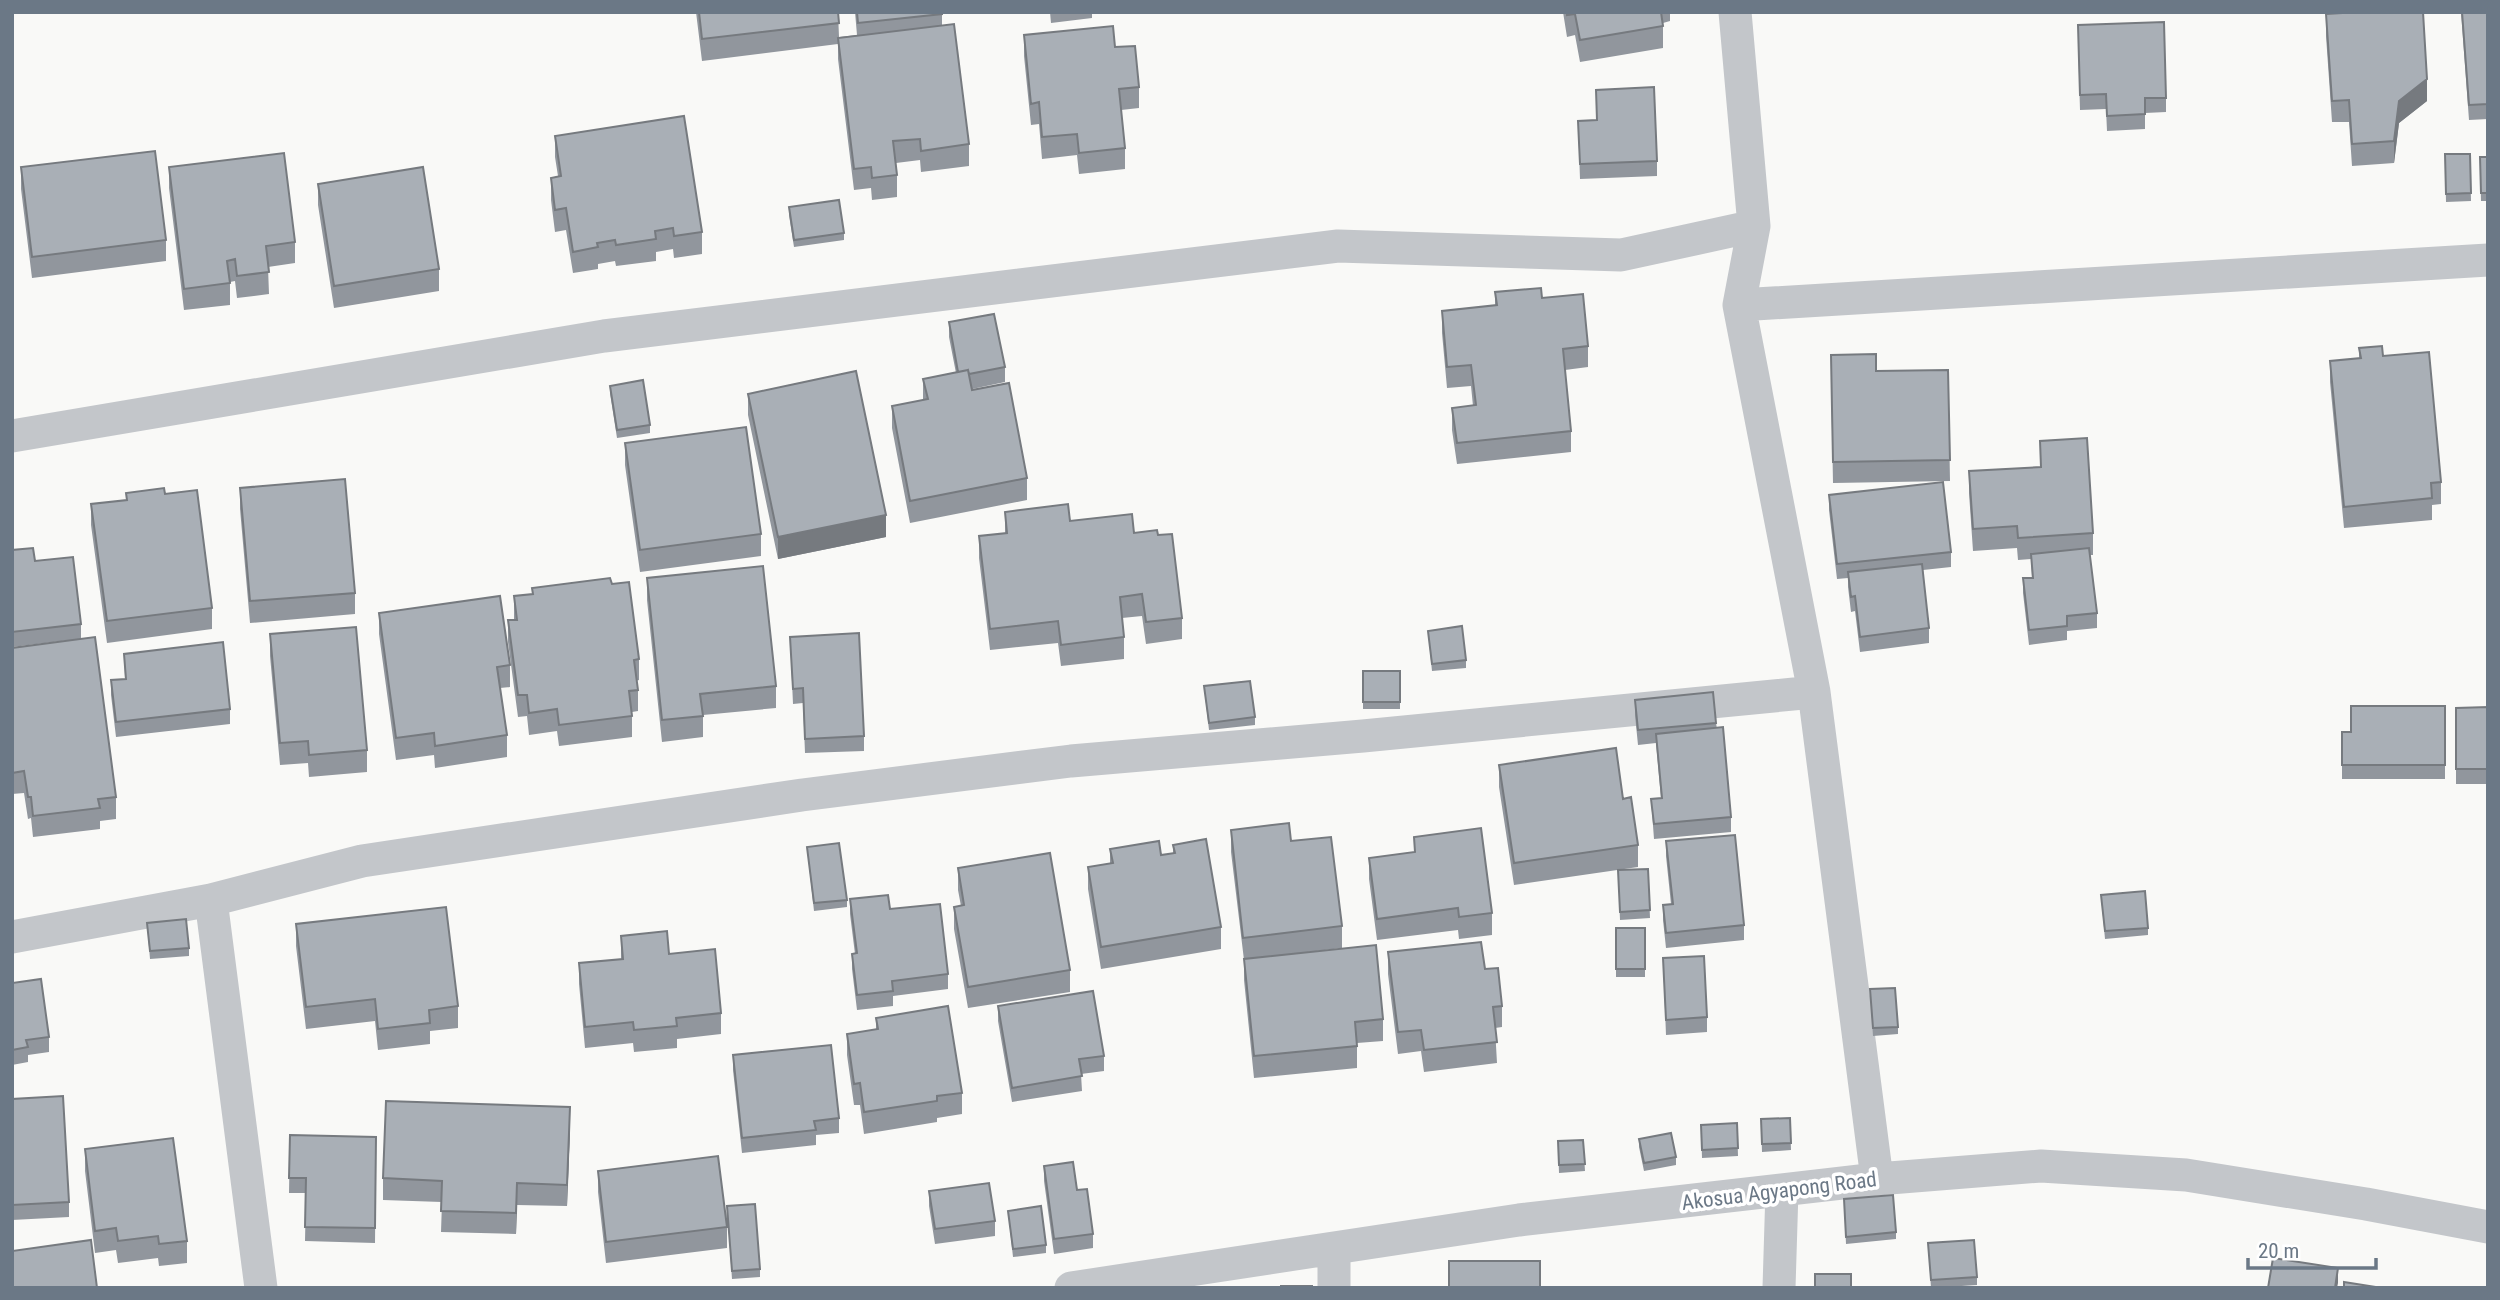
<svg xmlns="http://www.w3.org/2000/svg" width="2500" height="1300" viewBox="0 0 2500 1300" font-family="'Roboto Condensed',sans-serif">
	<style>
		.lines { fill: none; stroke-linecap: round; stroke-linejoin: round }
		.street { stroke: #c3c6ca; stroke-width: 33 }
		.wall { fill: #91969d }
		.shaded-wall { fill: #767a7f }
		.building { fill: #a9afb6; stroke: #767a7f; stroke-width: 2 }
		.labels { text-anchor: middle; stroke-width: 7; stroke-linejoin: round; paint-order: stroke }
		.street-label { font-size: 21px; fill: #6b7886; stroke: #fff }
	</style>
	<rect width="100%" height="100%" fill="#f9f9f7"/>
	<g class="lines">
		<path class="street" d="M 1735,12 L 1754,226 L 1739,305 L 1814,692 L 1877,1179
			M 1739,305 L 2488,260
			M 12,436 L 604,336 L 1338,246 L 1621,255 L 1754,226
			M 211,900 L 261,1288
			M 12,937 L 211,900 L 362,861 L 802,795 L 1071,761 L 1363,736 L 1814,692
			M 1071,1288 L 1519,1220 L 1877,1179 L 2041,1166 L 2186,1175 L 2366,1204 L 2488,1227
			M 1334,1288 L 1334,1250
			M 1779,1288 L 1782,1190"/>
	</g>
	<path class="wall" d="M 696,12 L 838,12 L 839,37 L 857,35 L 855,12 L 942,12 L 942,25 L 969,144 L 969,166 L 921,172 L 920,160 L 896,163 L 897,175 L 897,197 L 872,200 L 871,188 L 854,190 L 838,59 L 838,44 L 702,61 Z
		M 1050,12 L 1092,12 L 1092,18 L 1051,23 Z
		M 1563,12 L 1670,12 L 1670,21 L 1663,23 L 1663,48 L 1580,62 L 1575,35 L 1567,37 Z
		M 2461,12 L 2488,12 L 2488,119 L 2469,120 Z
		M 2326,14 L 2427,101 L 2399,123 L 2394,163 L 2352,166 L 2349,122 L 2332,122 L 2326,36 Z
		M 1024,35 L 1115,47 L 1139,87 L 1139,108 L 1121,110 L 1125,148 L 1125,169 L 1079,174 L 1077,155 L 1042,159 L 1039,124 L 1031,125 L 1024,56 Z
		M 2078,40 L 2166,98 L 2166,112 L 2145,113 L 2145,129 L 2107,131 L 2106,109 L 2080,110 Z
		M 1596,90 L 1657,161 L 1657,176 L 1580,179 L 1578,121 L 1597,120 Z
		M 555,136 L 702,232 L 702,254 L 674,258 L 673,249 L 656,252 L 656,261 L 616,266 L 615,261 L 598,264 L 598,269 L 573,273 L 566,230 L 555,232 L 551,200 L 551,178 L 558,176 L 555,157 Z
		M 2445,154 L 2470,154 L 2471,201 L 2446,202 Z
		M 2480,157 L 2488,157 L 2488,201 L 2481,201 Z
		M 21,167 L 166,240 L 166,261 L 32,278 L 21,189 Z
		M 169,167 L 295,242 L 295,263 L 268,267 L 269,294 L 237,298 L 235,281 L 230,282 L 230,305 L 184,310 L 169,188 Z
		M 318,184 L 439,269 L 439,291 L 334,308 L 318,205 Z
		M 789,207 L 844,233 L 844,240 L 794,247 L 789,215 Z
		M 1495,292 L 1542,298 L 1588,346 L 1588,367 L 1565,370 L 1571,431 L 1571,452 L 1457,464 L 1452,430 L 1452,408 L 1473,406 L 1471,386 L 1447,388 L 1442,333 L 1442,311 L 1495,305 Z
		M 949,322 L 1005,367 L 1005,382 L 972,389 L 1027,478 L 1027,500 L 910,523 L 892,428 L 892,406 L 923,400 L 923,379 L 956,373 L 949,337 Z
		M 2359,348 L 2383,356 L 2441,482 L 2441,504 L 2432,505 L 2432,520 L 2344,528 L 2330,382 L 2330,361 L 2359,358 Z
		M 1948,370 L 1950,481 L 1833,483 L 1831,376 L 1876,371 Z
		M 610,386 L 650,425 L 650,433 L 617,438 L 610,393 Z
		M 748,394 L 886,537 L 778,559 L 748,415 Z
		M 2040,441 L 2093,533 L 2093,555 L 2090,555 L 2097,613 L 2097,628 L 2067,631 L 2067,640 L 2029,645 L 2023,593 L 2023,578 L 2032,578 L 2031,559 L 2018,560 L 2017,548 L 1973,551 L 1969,493 L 1969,471 L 2040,467 Z
		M 625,443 L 761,534 L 761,556 L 640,572 L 625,465 Z
		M 240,488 L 355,593 L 355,614 L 250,623 L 240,509 Z
		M 126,493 L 165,494 L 212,608 L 212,629 L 107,643 L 91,525 L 91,504 L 126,500 Z
		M 1829,495 L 1951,552 L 1951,567 L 1923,570 L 1929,628 L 1929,643 L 1860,652 L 1855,611 L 1851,612 L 1848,587 L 1848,578 L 1837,579 L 1829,510 Z
		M 1005,512 L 1070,521 L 1134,533 L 1158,535 L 1182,618 L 1182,639 L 1146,644 L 1142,616 L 1122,618 L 1124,637 L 1124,659 L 1061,666 L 1058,643 L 990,650 L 979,558 L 979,536 L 1005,533 Z
		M 12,550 L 35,561 L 81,624 L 81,639 L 116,797 L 116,819 L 100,821 L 100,829 L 33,837 L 31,818 L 28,819 L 24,793 L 12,794 L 12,648 L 70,640 L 12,647 Z
		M 647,578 L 776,686 L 776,708 L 703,715 L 703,737 L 662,742 L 647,600 Z
		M 612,584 L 639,659 L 639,680 L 636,681 L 638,690 L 638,711 L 632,712 L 632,737 L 559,746 L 557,731 L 529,735 L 527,716 L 518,717 L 508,642 L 508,620 L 514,620 L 514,596 L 532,594 L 532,588 Z
		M 379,613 L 510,665 L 510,687 L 500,688 L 507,735 L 507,757 L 435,768 L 434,755 L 396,760 L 379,634 Z
		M 1428,631 L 1466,660 L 1466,668 L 1432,671 Z
		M 270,634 L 367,750 L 367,772 L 309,777 L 308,763 L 280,765 L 270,656 Z
		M 790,637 L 864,736 L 864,751 L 805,753 L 803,703 L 793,704 Z
		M 124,654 L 230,709 L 230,724 L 116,737 L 111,695 L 111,680 L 125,679 Z
		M 1363,671 L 1400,671 L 1400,709 L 1363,709 Z
		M 1204,686 L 1255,717 L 1255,725 L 1209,730 Z
		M 1635,700 L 1716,723 L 1731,817 L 1731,832 L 1654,839 L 1651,799 L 1661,798 L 1656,743 L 1638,745 L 1635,715 Z
		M 2445,706 L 2445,779 L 2342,779 L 2342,732 L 2351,732 Z
		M 2488,707 L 2488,784 L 2456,784 L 2456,708 Z
		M 1499,765 L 1623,799 L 1638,845 L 1638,867 L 1514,885 L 1499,787 Z
		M 1231,830 L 1291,841 L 1342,926 L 1342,948 L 1299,953 L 1383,1019 L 1383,1041 L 1357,1043 L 1357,1068 L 1254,1078 L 1244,980 L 1244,960 L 1231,852 Z
		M 1414,837 L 1492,913 L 1492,935 L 1459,939 L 1458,930 L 1377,940 L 1369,879 L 1369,858 L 1414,852 Z
		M 1666,841 L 1744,925 L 1744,940 L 1666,948 L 1663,920 L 1663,905 L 1671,904 L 1666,856 Z
		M 1173,845 L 1221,927 L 1221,949 L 1101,969 L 1088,889 L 1088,867 L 1110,864 L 1110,849 L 1161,855 L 1173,853 Z
		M 807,847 L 847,900 L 847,907 L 814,911 Z
		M 958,868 L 1070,970 L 1070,992 L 968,1008 L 954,929 L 954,907 L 961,906 L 958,890 Z
		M 1648,869 L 1650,918 L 1620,920 L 1618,870 Z
		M 2101,895 L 2148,928 L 2148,935 L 2105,939 Z
		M 850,899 L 890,909 L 948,974 L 948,989 L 893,996 L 893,1006 L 857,1010 L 852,969 L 852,954 L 855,954 L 850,914 Z
		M 147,923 L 189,948 L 189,956 L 150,959 Z
		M 296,924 L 458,1006 L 458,1028 L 430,1031 L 430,1044 L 378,1050 L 375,1021 L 306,1029 L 296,946 Z
		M 1616,928 L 1645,928 L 1645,977 L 1616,977 Z
		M 621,936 L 669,954 L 721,1013 L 721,1034 L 677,1039 L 677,1048 L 634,1052 L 633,1043 L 585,1048 L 579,984 L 579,963 L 621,959 Z
		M 1388,952 L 1485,969 L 1502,1006 L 1502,1027 L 1495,1028 L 1497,1063 L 1424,1072 L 1421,1051 L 1398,1054 L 1388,974 Z
		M 1663,958 L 1707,1017 L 1707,1032 L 1666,1035 Z
		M 12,983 L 49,1037 L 49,1052 L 28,1055 L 28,1062 L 12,1065 Z
		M 1870,989 L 1898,1027 L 1898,1034 L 1873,1036 Z
		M 998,1006 L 1104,1056 L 1104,1071 L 1081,1074 L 1082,1091 L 1012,1102 L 998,1021 Z
		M 876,1018 L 962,1093 L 962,1114 L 937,1118 L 937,1122 L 864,1134 L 860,1105 L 854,1105 L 847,1055 L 847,1034 L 876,1029 Z
		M 733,1055 L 839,1118 L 839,1133 L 816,1135 L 816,1145 L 742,1153 L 733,1070 Z
		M 12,1099 L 69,1202 L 69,1217 L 12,1220 Z
		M 1790,1118 L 1791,1150 L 1762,1152 L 1761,1119 Z
		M 1737,1123 L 1738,1156 L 1702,1158 L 1701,1125 Z
		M 570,1128 L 567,1206 L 517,1205 L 516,1234 L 441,1232 L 442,1202 L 383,1200 L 383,1178 Z
		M 290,1135 L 376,1137 L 375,1243 L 305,1241 L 306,1193 L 289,1193 Z
		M 1639,1139 L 1676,1157 L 1676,1165 L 1644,1171 L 1639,1147 Z
		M 1583,1140 L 1585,1171 L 1559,1173 L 1558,1141 Z
		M 85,1149 L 187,1241 L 187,1263 L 159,1266 L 158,1258 L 118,1263 L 116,1250 L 95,1253 L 85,1171 Z
		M 1044,1166 L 1077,1190 L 1093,1234 L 1093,1248 L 1054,1254 L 1044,1181 Z
		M 598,1171 L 727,1227 L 727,1248 L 606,1263 L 598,1192 Z
		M 929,1191 L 995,1221 L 995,1236 L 935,1244 L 929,1206 Z
		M 1844,1199 L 1896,1232 L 1896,1239 L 1846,1244 Z
		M 727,1206 L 760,1269 L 760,1277 L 732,1279 Z
		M 1008,1211 L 1046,1245 L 1046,1253 L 1013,1257 Z
		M 1928,1243 L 1977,1277 L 1977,1285 L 1931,1288 Z"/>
	<path class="shaded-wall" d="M 2427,79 L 2427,101 L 2399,123 L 2394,163 L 2394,141 L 2399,101 Z
		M 886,515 L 886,537 L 778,559 L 778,537 Z
		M 570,1107 L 570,1128 L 567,1206 L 567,1185 Z
		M 517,1183 L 517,1205 L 516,1234 L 516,1213 Z
		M 2338,1268 L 2338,1283 L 2337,1288 L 2335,1288 Z"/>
	<path class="building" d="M 699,12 L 838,12 L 839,23 L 702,39 Z
		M 857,12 L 942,12 L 942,14 L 858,23 Z
		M 1567,12 L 1661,12 L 1663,26 L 1580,40 L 1575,14 L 1567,15 Z
		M 2359,12 L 2423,12 L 2427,79 L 2399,101 L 2394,141 L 2352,144 L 2349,100 L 2332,101 L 2326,14 Z
		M 2462,12 L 2488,12 L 2488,104 L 2469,105 Z
		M 2164,22 L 2166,98 L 2145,98 L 2145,114 L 2107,116 L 2106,94 L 2080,95 L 2078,25 Z
		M 954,24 L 969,144 L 921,151 L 920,139 L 893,141 L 897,175 L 872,178 L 871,167 L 854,169 L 838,38 Z
		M 1113,26 L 1115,47 L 1135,46 L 1139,87 L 1119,89 L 1125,148 L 1079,153 L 1077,134 L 1042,137 L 1039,102 L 1031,104 L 1024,35 Z
		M 1654,87 L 1657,161 L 1580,164 L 1578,121 L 1597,120 L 1596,90 Z
		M 684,116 L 702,232 L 674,236 L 673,228 L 655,231 L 656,239 L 616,245 L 615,240 L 597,243 L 598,247 L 573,252 L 566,208 L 555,210 L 551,178 L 561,176 L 555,136 Z
		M 155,151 L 166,240 L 32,257 L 21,167 Z
		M 284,153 L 295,242 L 266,246 L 269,272 L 237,276 L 235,259 L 227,261 L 230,283 L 184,289 L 169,167 Z
		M 2445,154 L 2470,154 L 2471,193 L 2446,194 Z
		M 2480,157 L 2488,157 L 2488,193 L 2481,193 Z
		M 423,167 L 439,269 L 334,286 L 318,184 Z
		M 839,200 L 844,233 L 794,240 L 789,207 Z
		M 1541,288 L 1542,298 L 1583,294 L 1588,346 L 1563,349 L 1571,431 L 1457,443 L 1452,408 L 1476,405 L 1471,365 L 1447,367 L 1442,311 L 1497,305 L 1495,292 Z
		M 994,314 L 1005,367 L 969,374 L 968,370 L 958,372 L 949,322 Z
		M 2382,346 L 2383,356 L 2429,352 L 2441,482 L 2431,483 L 2432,498 L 2344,507 L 2330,361 L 2361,358 L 2359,348 Z
		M 1876,354 L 1876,371 L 1948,370 L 1950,460 L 1833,462 L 1831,355 Z
		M 968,370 L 972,390 L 1009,383 L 1027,478 L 910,501 L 892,406 L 928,399 L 923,379 Z
		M 856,371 L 886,515 L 778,537 L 748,394 Z
		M 643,380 L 650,425 L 617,430 L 610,386 Z
		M 746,427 L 761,534 L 640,550 L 625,443 Z
		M 2087,438 L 2093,533 L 2018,538 L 2017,526 L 1973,529 L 1969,471 L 2041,467 L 2040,441 Z
		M 345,479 L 355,593 L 250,601 L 240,488 Z
		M 1943,482 L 1951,552 L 1837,564 L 1829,495 Z
		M 164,488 L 165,494 L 197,490 L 212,608 L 107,621 L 91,504 L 127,500 L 126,493 Z
		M 1068,504 L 1070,521 L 1132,514 L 1134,533 L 1157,530 L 1158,535 L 1172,534 L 1182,618 L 1146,622 L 1142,594 L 1120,597 L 1124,637 L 1061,645 L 1058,621 L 990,629 L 979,536 L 1007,533 L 1005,512 Z
		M 33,548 L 35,561 L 73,557 L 81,624 L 12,632 L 12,550 Z
		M 2089,548 L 2097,613 L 2067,616 L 2067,626 L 2029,630 L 2023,578 L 2033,578 L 2031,554 Z
		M 1922,564 L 1929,628 L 1860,637 L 1855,596 L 1851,597 L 1848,572 Z
		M 763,566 L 776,686 L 700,694 L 703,716 L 662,720 L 647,578 Z
		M 610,578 L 612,584 L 629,582 L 639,659 L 634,660 L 638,690 L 629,691 L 632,716 L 559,725 L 557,709 L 529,713 L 527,695 L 518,695 L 508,620 L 517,620 L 514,596 L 533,594 L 532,588 Z
		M 500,596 L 510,665 L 497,667 L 507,735 L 435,746 L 434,733 L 396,738 L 379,613 Z
		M 1462,626 L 1466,660 L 1432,664 L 1428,631 Z
		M 356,627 L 367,750 L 309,755 L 308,741 L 280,743 L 270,634 Z
		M 859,633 L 864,736 L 805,739 L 803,688 L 793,689 L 790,637 Z
		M 95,637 L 116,797 L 98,799 L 100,808 L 33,816 L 31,797 L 28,797 L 24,771 L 12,773 L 12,648 Z
		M 223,642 L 230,709 L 116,722 L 111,680 L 126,679 L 124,654 Z
		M 1363,671 L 1400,671 L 1400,702 L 1363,702 Z
		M 1250,681 L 1255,717 L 1209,723 L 1204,686 Z
		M 1713,692 L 1716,723 L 1638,730 L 1635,700 Z
		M 2351,706 L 2445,706 L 2445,765 L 2342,765 L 2342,732 L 2351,732 Z
		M 2488,707 L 2488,769 L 2456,769 L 2456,708 Z
		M 1723,727 L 1731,817 L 1654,824 L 1651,799 L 1662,798 L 1656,734 Z
		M 1616,748 L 1623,799 L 1631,797 L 1638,845 L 1514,863 L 1499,765 Z
		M 1289,823 L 1291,841 L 1331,837 L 1342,926 L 1243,938 L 1231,830 Z
		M 1481,828 L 1492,913 L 1459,917 L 1458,908 L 1377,919 L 1369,858 L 1415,852 L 1414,837 Z
		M 1735,835 L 1744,925 L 1666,933 L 1663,905 L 1673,904 L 1666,841 Z
		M 1206,839 L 1221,927 L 1101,947 L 1088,867 L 1113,863 L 1110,849 L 1159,841 L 1161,855 L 1175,853 L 1173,845 Z
		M 839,843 L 847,900 L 814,903 L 807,847 Z
		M 1050,853 L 1070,970 L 968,987 L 954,907 L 964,905 L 958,868 Z
		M 1648,869 L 1650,910 L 1620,912 L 1618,870 Z
		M 2145,891 L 2148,928 L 2105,931 L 2101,895 Z
		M 888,895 L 890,909 L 940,904 L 948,974 L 892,981 L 893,991 L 857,995 L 852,954 L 857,953 L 850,899 Z
		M 446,907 L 458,1006 L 429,1010 L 430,1023 L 378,1029 L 375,999 L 306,1007 L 296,924 Z
		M 186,919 L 189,948 L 150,951 L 147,923 Z
		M 1616,928 L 1645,928 L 1645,969 L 1616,969 Z
		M 667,931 L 669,954 L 715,949 L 721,1013 L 676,1018 L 677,1026 L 634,1030 L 633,1022 L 585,1027 L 579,963 L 623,959 L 621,936 Z
		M 1481,942 L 1485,969 L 1498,968 L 1502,1006 L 1493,1007 L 1497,1042 L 1424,1050 L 1421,1030 L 1398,1032 L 1388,952 Z
		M 1376,945 L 1383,1019 L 1355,1022 L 1357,1046 L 1254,1056 L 1244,959 Z
		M 1704,956 L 1707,1017 L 1666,1020 L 1663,958 Z
		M 41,979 L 49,1037 L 26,1040 L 28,1047 L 12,1050 L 12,983 Z
		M 1895,988 L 1898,1027 L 1873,1028 L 1870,989 Z
		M 1093,991 L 1104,1056 L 1079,1059 L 1082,1076 L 1012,1088 L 998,1006 Z
		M 948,1006 L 962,1093 L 937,1096 L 937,1101 L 864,1112 L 860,1083 L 854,1084 L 847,1034 L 878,1029 L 876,1018 Z
		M 831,1045 L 839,1118 L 814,1121 L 816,1130 L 742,1138 L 733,1055 Z
		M 63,1096 L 69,1202 L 12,1205 L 12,1099 Z
		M 386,1101 L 570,1107 L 567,1185 L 517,1183 L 516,1213 L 441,1211 L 442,1181 L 383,1178 Z
		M 1790,1118 L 1791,1143 L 1762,1144 L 1761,1119 Z
		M 1737,1123 L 1738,1148 L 1702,1150 L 1701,1125 Z
		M 1671,1133 L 1676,1157 L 1644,1163 L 1639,1139 Z
		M 290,1135 L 376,1137 L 375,1228 L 305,1227 L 306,1178 L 289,1178 Z
		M 173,1138 L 187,1241 L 159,1244 L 158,1236 L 118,1241 L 116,1228 L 95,1231 L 85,1149 Z
		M 1583,1140 L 1585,1164 L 1559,1165 L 1558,1141 Z
		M 718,1156 L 727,1227 L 606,1242 L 598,1171 Z
		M 1073,1162 L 1077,1190 L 1087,1189 L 1093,1234 L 1054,1239 L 1044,1166 Z
		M 989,1183 L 995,1221 L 935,1229 L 929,1191 Z
		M 1893,1195 L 1896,1232 L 1846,1237 L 1844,1199 Z
		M 755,1204 L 760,1269 L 732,1271 L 727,1206 Z
		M 1041,1206 L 1046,1245 L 1013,1249 L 1008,1211 Z
		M 91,1240 L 97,1288 L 12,1288 L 12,1251 Z
		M 1974,1240 L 1977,1277 L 1931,1280 L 1928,1243 Z
		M 2273,1258 L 2338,1268 L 2335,1288 L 2268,1288 Z
		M 1449,1261 L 1540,1261 L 1540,1288 L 1449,1288 Z
		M 1815,1274 L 1851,1274 L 1851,1288 L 1815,1288 Z
		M 2344,1282 L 2382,1288 L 2344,1288 Z
		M 1281,1286 L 1312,1286 L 1312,1288 L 1281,1288 Z"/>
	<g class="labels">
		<g class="street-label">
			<text transform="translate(1779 1191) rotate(-7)" y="7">Akosua Agyapong Road</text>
		</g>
	</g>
	<rect width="2500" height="1300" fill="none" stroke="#6b7886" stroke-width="28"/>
	<path d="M2248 1258v10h128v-10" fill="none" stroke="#6b7886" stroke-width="3.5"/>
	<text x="2258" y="1258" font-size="21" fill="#6b7886" stroke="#ffffff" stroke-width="5" paint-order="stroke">20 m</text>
</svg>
